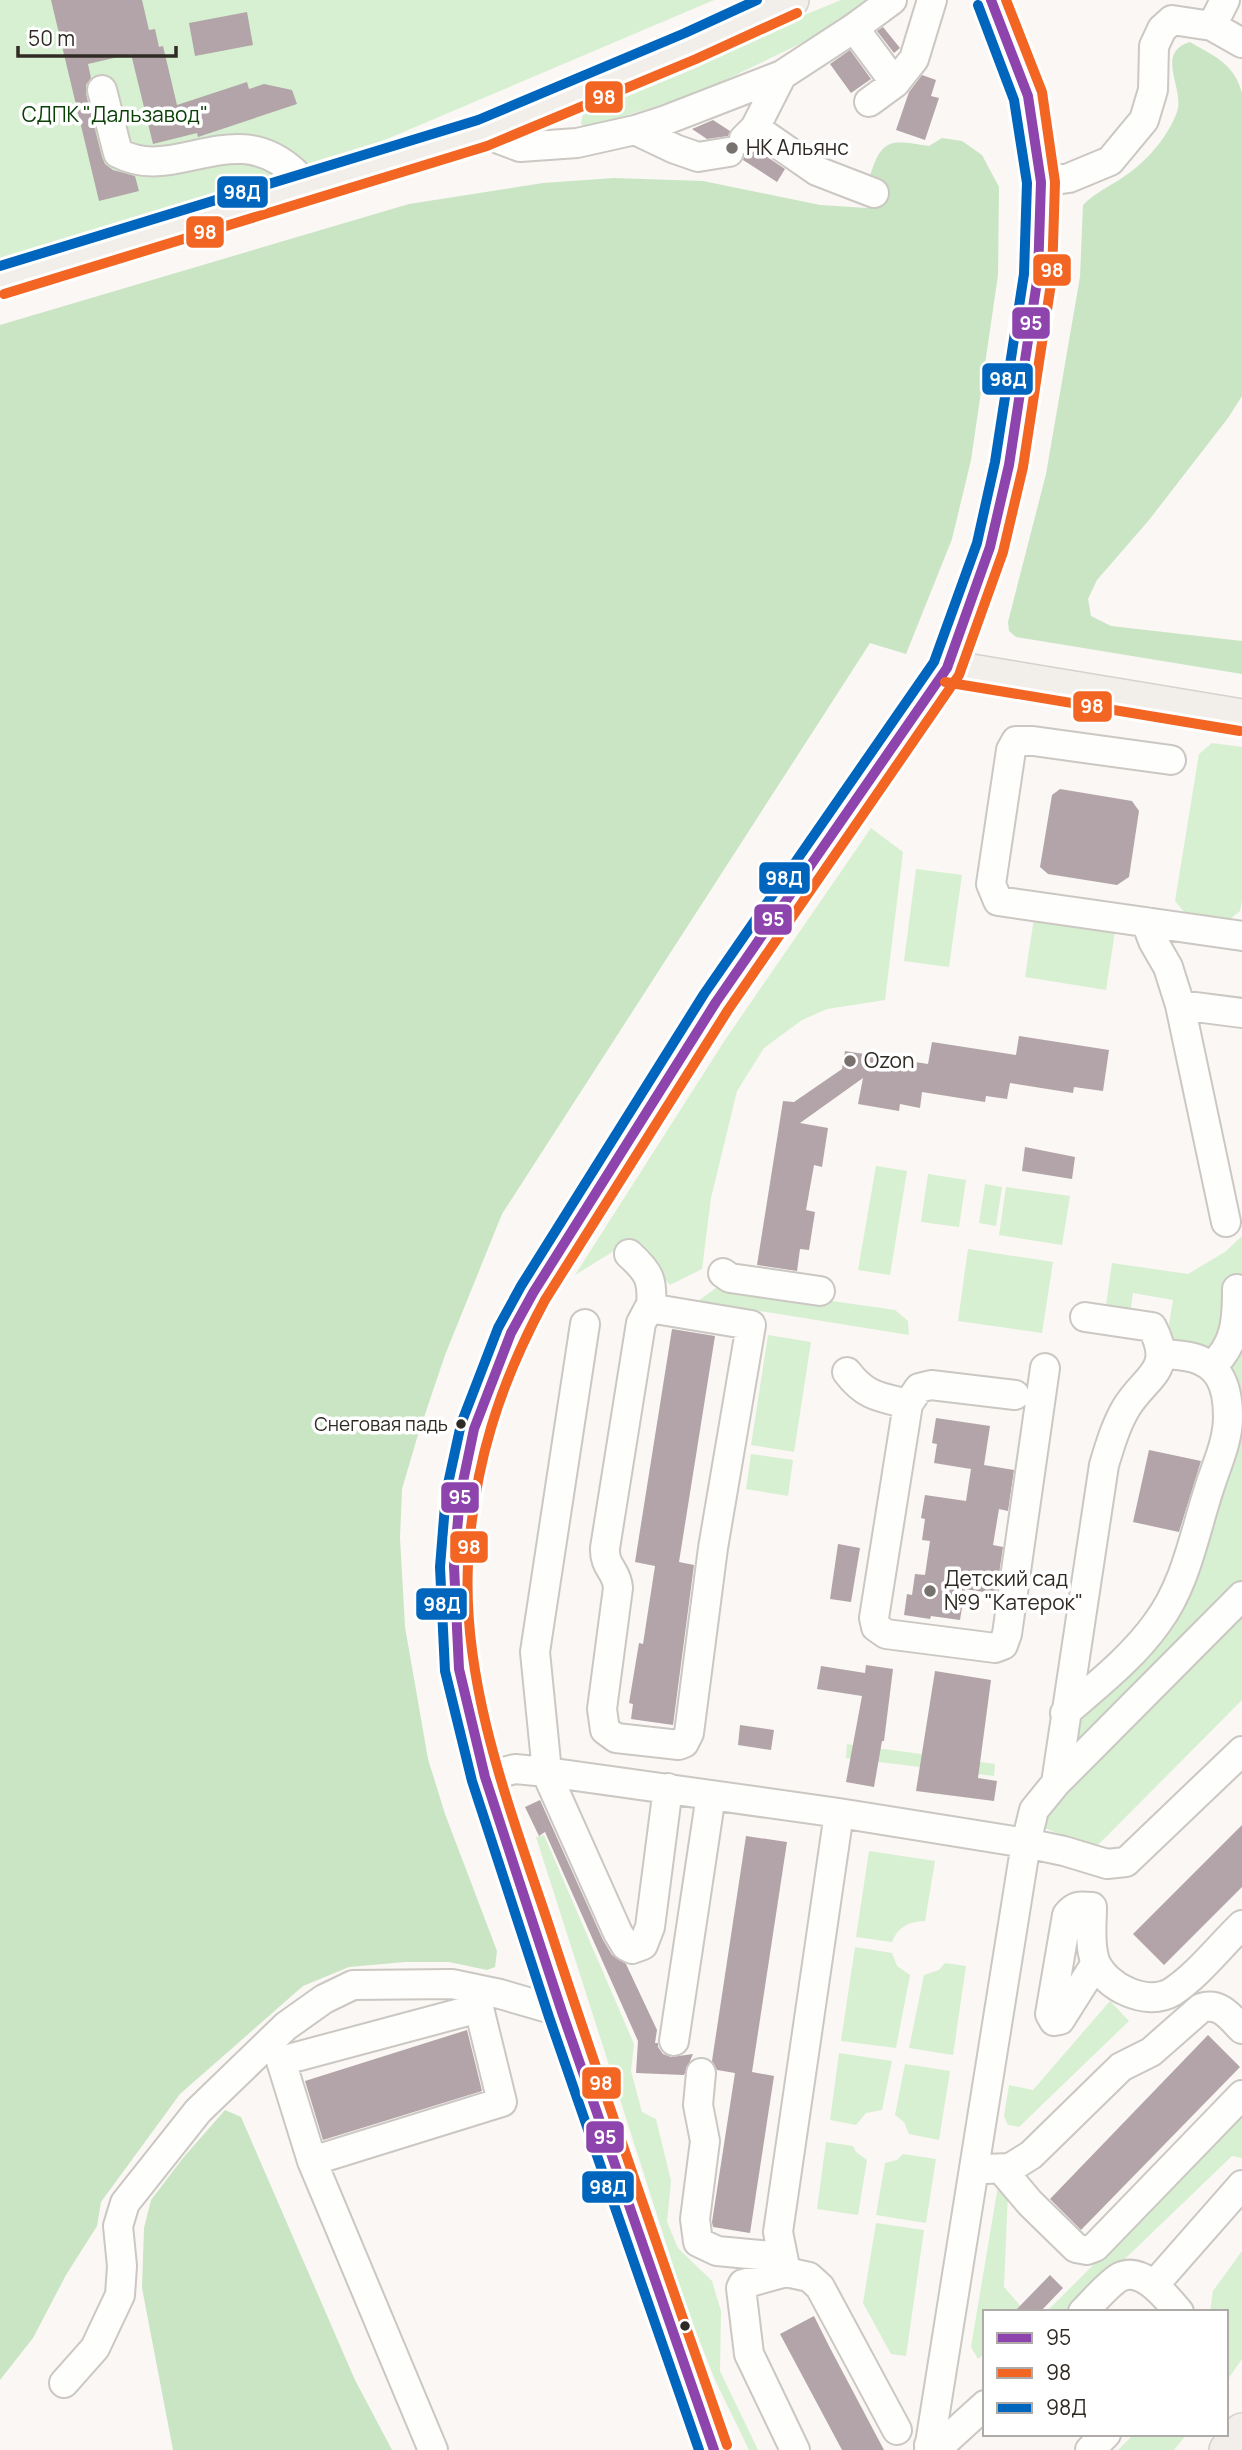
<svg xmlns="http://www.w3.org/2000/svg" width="1242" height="2450" viewBox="0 0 1242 2450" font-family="Manrope,sans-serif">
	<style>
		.green { fill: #d7f0d1 }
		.forest { fill: #cae5c4 }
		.building { fill: #b2a4a8 }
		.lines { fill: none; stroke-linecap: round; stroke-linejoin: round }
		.minor-casing { stroke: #cbc7c2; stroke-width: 32 }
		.major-casing { stroke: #d4d1cf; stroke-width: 38 }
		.minor { stroke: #fefefd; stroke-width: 28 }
		.major { stroke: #f2eee9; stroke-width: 35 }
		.bus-1-casing { stroke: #fff; stroke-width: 16 }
		.bus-2-casing { stroke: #fff; stroke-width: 16 }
		.bus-3-casing { stroke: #fff; stroke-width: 16 }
		.bus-1 { stroke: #8e44ad; stroke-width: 10 }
		.bus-2 { stroke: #f26522; stroke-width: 10 }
		.bus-3 { stroke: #0065bd; stroke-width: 10 }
		.poi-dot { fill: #77726d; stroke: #fff; stroke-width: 2.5 }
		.bus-dot { fill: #312b25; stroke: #fff; stroke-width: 2.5 }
		.labels { text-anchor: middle; stroke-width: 7; stroke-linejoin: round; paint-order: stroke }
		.bus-label { font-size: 19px; fill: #312b25; stroke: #fff; text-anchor: end }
		.park-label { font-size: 21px; fill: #0b4007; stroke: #fff }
		.poi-label { font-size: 21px; fill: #312b25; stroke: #fff; text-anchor: start }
		.line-badge { stroke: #fff; stroke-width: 2.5 }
		.badge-label { font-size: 19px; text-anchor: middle; font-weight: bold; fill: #fff }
	</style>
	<rect width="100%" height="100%" fill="#faf7f4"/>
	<path class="green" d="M 0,0 L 714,0 L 309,172 L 0,273 Z
		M 841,0 L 872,0 L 818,35 L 719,83 L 680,99 L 585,128 L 581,124 L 583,113 L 590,107 L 697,59 Z
		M 1212,743 L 1242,747 L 1242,900 L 1240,911 L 1230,919 L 1184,912 L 1175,901 L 1199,754 Z
		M 871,828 L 903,852 L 885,1000 L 827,1009 L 802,1020 L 764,1048 L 737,1091 L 711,1198 L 702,1269 L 670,1285 L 630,1241 L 575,1275 L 725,1040 Z
		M 916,869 L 962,875 L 949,967 L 904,961 Z
		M 1035,912 L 1116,925 L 1106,990 L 1025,977 Z
		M 876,1166 L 907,1171 L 890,1275 L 858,1270 Z
		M 928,1174 L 966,1180 L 959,1227 L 921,1222 Z
		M 985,1184 L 1002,1187 L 996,1226 L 979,1223 Z
		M 1006,1187 L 1070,1196 L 1062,1245 L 999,1235 Z
		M 1242,1236 L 1242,1285 L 1229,1324 L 1214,1352 L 1172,1343 L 1167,1336 L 1173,1300 L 1133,1293 L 1131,1308 C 1124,1312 1112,1311 1106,1305 L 1112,1263 L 1188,1274 L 1225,1252 Z
		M 968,1249 L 1053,1262 L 1042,1333 L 958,1321 Z
		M 720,1285 L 895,1310 L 908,1321 L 909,1335 L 698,1301 Z
		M 1242,1333 L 1242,1582 L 1069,1758 L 1073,1716 L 1182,1603 L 1226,1371 Z
		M 768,1335 L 811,1342 L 794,1452 L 751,1445 Z
		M 751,1454 L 793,1460 L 788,1496 L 746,1489 Z
		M 1242,1616 L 1242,1700 L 1094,1849 L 1045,1828 L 1043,1815 Z
		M 847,1744 L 995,1764 L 994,1776 L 846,1758 Z
		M 544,1835 L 634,2044 L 631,2071 L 642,2112 L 656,2119 L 671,2181 L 667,2222 L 678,2248 L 712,2281 L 721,2311 L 720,2371 L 758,2450 L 749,2450 L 715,2380 L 688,2312 L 536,1837 Z
		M 869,1851 L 935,1861 L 925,1921 C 908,1922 899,1926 892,1942 L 856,1937 Z
		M 855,1947 L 892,1953 L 897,1966 L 910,1975 L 896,2048 L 841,2041 Z
		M 945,1963 L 966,1966 L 953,2055 L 909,2048 L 924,1975 L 939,1970 Z
		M 1110,2001 L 1129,2021 L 1019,2127 L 1008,2125 L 1004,2116 L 1009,2085 L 1033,2090 Z
		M 839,2053 L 892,2061 L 882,2110 L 866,2113 L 856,2125 L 830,2120 Z
		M 905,2064 L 950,2071 L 939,2140 L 909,2134 L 904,2122 L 895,2115 Z
		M 1242,2117 L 1242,2158 L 1232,2156 L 1130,2254 L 1066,2312 L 1046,2312 Z
		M 826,2142 L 853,2146 L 856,2152 L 867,2160 L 858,2215 L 817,2209 Z
		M 903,2154 L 936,2159 L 926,2223 L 876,2215 L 885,2163 L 897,2160 Z
		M 998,2186 L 1008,2192 L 1004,2287 L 1026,2312 L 985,2312 L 985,2353 L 978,2359 L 971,2347 Z
		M 876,2223 L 924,2230 L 906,2356 L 891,2354 L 863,2303 Z
		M 1242,2251 L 1242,2359 L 1226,2382 L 1226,2312 L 1210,2312 L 1213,2291 Z
		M 1134,2434 L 1187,2434 L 1174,2450 L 1118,2450 Z"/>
	<path class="forest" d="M 1190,42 C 1215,57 1234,63 1242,93 L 1242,396 L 1228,418 L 1149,520 L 1097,580 L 1088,599 L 1091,616 L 1111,626 L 1242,641 L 1242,674 L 1016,637 L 1009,631 L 1008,622 L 1046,474 L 1080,277 L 1083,205 C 1096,192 1107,188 1122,178 C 1145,163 1167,139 1177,112 C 1185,88 1154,53 1190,42 Z
		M 942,138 L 962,141 L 982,155 L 999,187 L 998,275 L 971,460 L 952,539 L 906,654 L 870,643 L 502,1214 L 445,1355 L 417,1438 L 402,1489 L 400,1538 L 405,1627 L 428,1759 L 445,1814 L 497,1951 L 495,1967 L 487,1970 L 449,1962 L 405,1962 L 349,1967 L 303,1986 L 180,2094 L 101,2202 L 97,2226 L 66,2275 L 33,2338 L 0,2380 L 0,325 L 409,204 L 543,183 L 614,178 L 703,181 L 820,205 L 867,208 L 882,203 L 870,176 C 882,137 891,140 929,146 Z
		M 225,2110 L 241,2117 L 355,2380 L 392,2450 L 173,2450 L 142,2288 L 144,2228 L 151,2200 L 183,2158 Z"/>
	<path class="building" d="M 51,0 L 142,0 L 149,30 L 155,29 L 159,47 L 163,46 L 177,105 L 247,82 L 249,89 L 264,84 L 292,90 L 297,104 L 198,137 L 197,133 L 153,144 L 131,54 L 88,64 L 91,78 L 86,85 L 86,94 L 102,157 L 105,164 L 113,170 L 135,176 L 139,191 L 99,201 Z
		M 247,12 L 253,45 L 195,56 L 189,23 Z
		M 883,27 L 900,48 L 894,53 L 877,31 Z
		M 850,50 L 871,79 L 851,93 L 830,64 Z
		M 922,75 L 936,80 L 931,96 L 939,98 L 925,140 L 896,130 L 909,92 Z
		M 713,120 L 730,131 L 728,136 L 707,139 L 692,129 Z
		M 757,150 L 785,169 L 777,182 L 743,160 L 745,155 Z
		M 1060,789 L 1132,801 L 1139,811 L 1129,877 L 1117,885 L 1048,874 L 1040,867 L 1052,795 Z
		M 1019,1036 L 1109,1050 L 1103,1091 L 1074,1087 L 1073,1093 L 1010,1083 L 1007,1099 L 986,1096 L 985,1102 L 922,1092 L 920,1108 L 900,1104 L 899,1111 L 858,1104 L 863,1078 L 800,1123 L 828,1128 L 822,1167 L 814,1165 L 806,1210 L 815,1212 L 809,1250 L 800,1249 L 797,1271 L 757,1265 L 783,1101 L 794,1102 L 842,1069 L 845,1051 L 928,1064 L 932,1042 L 1016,1055 Z
		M 1025,1147 L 1075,1157 L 1072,1179 L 1022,1171 Z
		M 672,1329 L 715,1336 L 679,1562 L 694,1565 L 673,1725 L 631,1719 L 633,1704 L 629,1703 L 639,1643 L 643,1644 L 655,1566 L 635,1562 Z
		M 936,1418 L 990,1426 L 984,1465 L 1014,1470 L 1008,1511 L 999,1509 L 993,1545 L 1003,1547 L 996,1594 L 965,1589 L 960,1620 L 931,1616 L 930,1619 L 904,1615 L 907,1594 L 912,1595 L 915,1574 L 925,1575 L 930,1541 L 922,1540 L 925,1519 L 921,1518 L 925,1495 L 966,1501 L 971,1469 L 934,1463 L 937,1444 L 932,1443 Z
		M 1149,1450 L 1201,1461 L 1179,1532 L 1133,1522 Z
		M 838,1544 L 860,1548 L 851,1602 L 830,1599 Z
		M 866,1665 L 893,1669 L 884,1741 L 882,1741 L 874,1787 L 846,1782 L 862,1696 L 817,1689 L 821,1666 L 865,1673 Z
		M 935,1671 L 991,1680 L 978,1778 L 997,1781 L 994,1801 L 916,1791 Z
		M 740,1725 L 774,1730 L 771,1750 L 738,1745 Z
		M 540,1800 L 603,1940 L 612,1955 L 626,1964 L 657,2030 L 655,2043 L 658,2043 L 658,2047 L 663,2054 L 671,2057 L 693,2054 L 684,2075 L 636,2073 L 638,2041 L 545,1832 L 539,1836 L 525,1807 Z
		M 1242,1825 L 1242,1887 L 1164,1965 L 1133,1934 Z
		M 746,1836 L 787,1842 L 752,2072 L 774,2076 L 750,2233 L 713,2227 L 712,2222 L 735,2073 L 717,2070 L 712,2061 Z
		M 467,2030 L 482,2091 L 323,2140 L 305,2081 Z
		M 1208,2035 L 1240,2067 L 1081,2230 L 1050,2199 Z
		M 1050,2275 L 1063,2288 L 1040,2312 L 1014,2312 Z
		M 814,2316 L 830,2348 L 884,2450 L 842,2450 L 780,2334 Z"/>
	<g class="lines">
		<defs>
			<path id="minor" d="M 1212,26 L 1242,43
				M 854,28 L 895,83
				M 102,90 L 118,153 C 177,184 233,115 295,173
				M 869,102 L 895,83 L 914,59 L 932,0
				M 755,128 L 817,171 L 874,193
				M 635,130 L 675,149 L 698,157 L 729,152
				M 483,133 L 520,147 L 577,143 L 635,130 L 666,120 L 782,75 L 854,28 L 892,0
				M 744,139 L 755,128 L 782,75
				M 1041,182 L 1069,178 L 1110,161 L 1144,120 L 1153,90 L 1154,46 L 1162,29 L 1172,20 L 1212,26 L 1225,0
				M 1171,760 L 1033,741 L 1016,741 L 1011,750 L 991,884 L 998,901 L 1242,936
				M 1146,922 L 1153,941 L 1168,967 L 1180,1005 L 1242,1013
				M 1180,1005 L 1226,1222
				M 629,1254 C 650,1273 653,1280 651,1308
				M 723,1273 L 730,1278 L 820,1291
				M 649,1308 L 751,1325 L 713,1548 L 689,1733 L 684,1743 L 679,1745 L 616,1738 L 605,1730 L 602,1709 L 618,1588 C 617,1570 604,1568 605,1548 L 641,1323 Z
				M 1211,1367 C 1236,1345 1237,1320 1237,1289
				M 847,1372 C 865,1396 879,1397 908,1404 L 919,1388 L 931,1385 L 1015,1395
				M 908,1404 L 874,1618 L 876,1627 L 886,1634 L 995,1648 L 1003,1645 L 1007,1634 L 1045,1368
				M 1242,1596 L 1056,1783 L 1034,1810 L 1026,1843 L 1064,1851 L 1107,1864 L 1126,1862 L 1242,1751
				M 1065,1713 C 1097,1685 1132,1658 1157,1623 C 1186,1584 1194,1535 1209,1489 C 1216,1466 1228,1442 1228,1417 C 1228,1404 1226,1387 1219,1376 C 1206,1356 1183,1355 1162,1354
				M 546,1772 L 618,1933 L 626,1946 L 632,1949 L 643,1945 L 650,1927 L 668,1788
				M 547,1772 L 535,1652 L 585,1324
				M 485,1777 L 515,1769 L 547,1772 L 839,1813 L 1026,1843 L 929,2450
				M 1056,1783 L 1104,1465 C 1110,1445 1116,1425 1126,1408 C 1146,1375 1175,1371 1152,1327 L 1085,1317
				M 1096,1963 L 1060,2020 L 1054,2021 L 1050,2014 L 1067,1915 C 1075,1905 1080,1906 1092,1907 C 1092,1924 1089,1944 1095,1961 C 1105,1987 1147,2007 1172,1992 C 1198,1975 1220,1946 1242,1925
				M 674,2041 L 711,1795
				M 701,2073 L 698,2105 L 705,2141 L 695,2219 L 698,2242 L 717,2251 L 782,2257
				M 312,2161 L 502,2102 L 479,2008 L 281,2061 L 312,2161 L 433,2450
				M 985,2169 L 1010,2168 L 1031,2155 L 1121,2067 L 1151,2052 L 1201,2008 C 1220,2002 1230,2017 1242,2029
				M 1002,2170 L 1030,2203 L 1076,2248 L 1087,2250 L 1095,2247 L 1242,2095
				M 786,2272 L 809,2277 L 820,2287 L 897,2430
				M 1155,2284 L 1242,2185
				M 1083,2312 C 1093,2302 1109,2283 1120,2277 C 1143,2266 1167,2298 1179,2312
				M 64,2383 L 95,2348 L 120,2295 L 122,2266 L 118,2226 L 125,2203 L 198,2111 L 286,2026 L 324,1999 L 353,1985 L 452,1984 L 500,1994 L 562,2012
				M 929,2445 L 942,2444 L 985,2405
				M 795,2450 L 749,2354 L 741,2288 L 743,2284 L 786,2272 L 778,2232 L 839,1813
				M 1090,2450 L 1106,2434"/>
			<path id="major" d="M 0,281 L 483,133 L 691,46 L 791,0
				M 947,668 L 1242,717
				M 714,2450 L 562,2012 L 485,1777 L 459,1669 L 454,1566 L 460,1496 L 474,1429 L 511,1333 L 533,1293 L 716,1002 L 947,668 L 990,547 L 1009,465 L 1038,275 L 1041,182 L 1028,96 L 991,0
				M 1227,2450 L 1242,2431"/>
		</defs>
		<use href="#minor" class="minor-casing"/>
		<use href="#major" class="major-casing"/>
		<use href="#minor" class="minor"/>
		<use href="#major" class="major"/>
		<defs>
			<path id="bus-1" d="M 714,2450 L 562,2012 L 485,1777 L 459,1669 L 454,1566 L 460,1496 L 474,1429 L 511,1333 L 533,1293 L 716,1002 L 947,668 L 990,547 L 1009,465 L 1038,275 L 1041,182 L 1028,96 L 991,0"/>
			<path id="bus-2" d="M 4,294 L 487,146 L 696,59 L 797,13
				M 945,682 L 1240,731
				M 727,2445 C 668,2275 607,2104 551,1932 C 512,1814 462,1689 468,1564 C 473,1467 499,1385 545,1300 L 728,1010 L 959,675 L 1003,552 L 1023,467 L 1052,277 L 1055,182 L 1042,92 L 1006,0"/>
			<path id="bus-3" d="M 0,266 L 478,120 L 685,33 L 757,0
				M 699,2450 L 549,2017 L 472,1781 L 445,1671 L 440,1567 L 446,1493 L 461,1424 L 498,1328 L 521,1286 L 704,994 L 934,662 L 977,543 L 995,462 L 1024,274 L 1027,183 L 1014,100 L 978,5"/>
		</defs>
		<use href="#bus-1" class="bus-1-casing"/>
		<use href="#bus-2" class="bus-2-casing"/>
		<use href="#bus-3" class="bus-3-casing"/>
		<use href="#bus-1" class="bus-1"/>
		<use href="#bus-2" class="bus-2"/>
		<use href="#bus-3" class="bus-3"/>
	</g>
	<g class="poi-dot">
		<circle cx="732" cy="148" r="7"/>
		<circle cx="850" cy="1061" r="7"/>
		<circle cx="930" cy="1591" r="7"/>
	</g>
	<g class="bus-dot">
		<circle cx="461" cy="1424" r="6"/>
		<circle cx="685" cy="2326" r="6"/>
	</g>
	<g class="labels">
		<g class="bus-label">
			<text x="448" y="1431">Снеговая падь</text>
		</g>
		<g class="park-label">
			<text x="115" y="122">СДПК "Дальзавод"</text>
		</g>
		<g class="poi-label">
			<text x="746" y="155">НК Альянс</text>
			<text x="864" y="1068">Ozon</text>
			<text x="944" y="1586">Детский сад<tspan x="944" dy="24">№9 "Катерок"</tspan></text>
		</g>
	</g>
	<g class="line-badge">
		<rect x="584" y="80" width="40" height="34" rx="7" fill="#f26522"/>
		<rect x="216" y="175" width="53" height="34" rx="7" fill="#0065bd"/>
		<rect x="185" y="215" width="40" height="34" rx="7" fill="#f26522"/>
		<rect x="1032" y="253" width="40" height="34" rx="7" fill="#f26522"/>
		<rect x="1011" y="306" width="40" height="34" rx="7" fill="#8e44ad"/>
		<rect x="981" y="362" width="53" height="34" rx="7" fill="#0065bd"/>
		<rect x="1072" y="690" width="41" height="33" rx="7" fill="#f26522"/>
		<rect x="758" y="861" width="53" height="34" rx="7" fill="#0065bd"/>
		<rect x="753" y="903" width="40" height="33" rx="7" fill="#8e44ad"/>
		<rect x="440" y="1481" width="40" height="33" rx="7" fill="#8e44ad"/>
		<rect x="449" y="1530" width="40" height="34" rx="7" fill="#f26522"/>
		<rect x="415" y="1587" width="53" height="34" rx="7" fill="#0065bd"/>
		<rect x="581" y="2066" width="41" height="34" rx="7" fill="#f26522"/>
		<rect x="585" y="2120" width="40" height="34" rx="7" fill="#8e44ad"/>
		<rect x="581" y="2170" width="54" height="34" rx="7" fill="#0065bd"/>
	</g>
	<g class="badge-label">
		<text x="604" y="104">98</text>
		<text x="242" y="199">98Д</text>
		<text x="205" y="239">98</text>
		<text x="1052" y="277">98</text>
		<text x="1031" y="330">95</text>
		<text x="1008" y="386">98Д</text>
		<text x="1092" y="713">98</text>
		<text x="784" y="885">98Д</text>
		<text x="773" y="926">95</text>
		<text x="460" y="1504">95</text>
		<text x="469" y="1554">98</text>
		<text x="442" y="1611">98Д</text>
		<text x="601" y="2090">98</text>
		<text x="605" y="2144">95</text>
		<text x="608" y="2194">98Д</text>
	</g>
	<rect x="983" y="2310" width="245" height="126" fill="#ffffff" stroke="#adaaa8" stroke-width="2"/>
	<rect x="997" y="2333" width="35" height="10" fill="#8e44ad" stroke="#adaaa8" stroke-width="2"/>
	<text x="1046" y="2345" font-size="21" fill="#312b25">95</text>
	<rect x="997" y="2368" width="35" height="10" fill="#f26522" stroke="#adaaa8" stroke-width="2"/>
	<text x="1046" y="2380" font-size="21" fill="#312b25">98</text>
	<rect x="997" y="2403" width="35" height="10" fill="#0065bd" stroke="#adaaa8" stroke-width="2"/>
	<text x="1046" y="2415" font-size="21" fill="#312b25">98Д</text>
	<path d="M18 46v10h158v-10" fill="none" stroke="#312b25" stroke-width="3.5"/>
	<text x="28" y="46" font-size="21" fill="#312b25" stroke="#ffffff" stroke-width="5" paint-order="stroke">50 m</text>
</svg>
